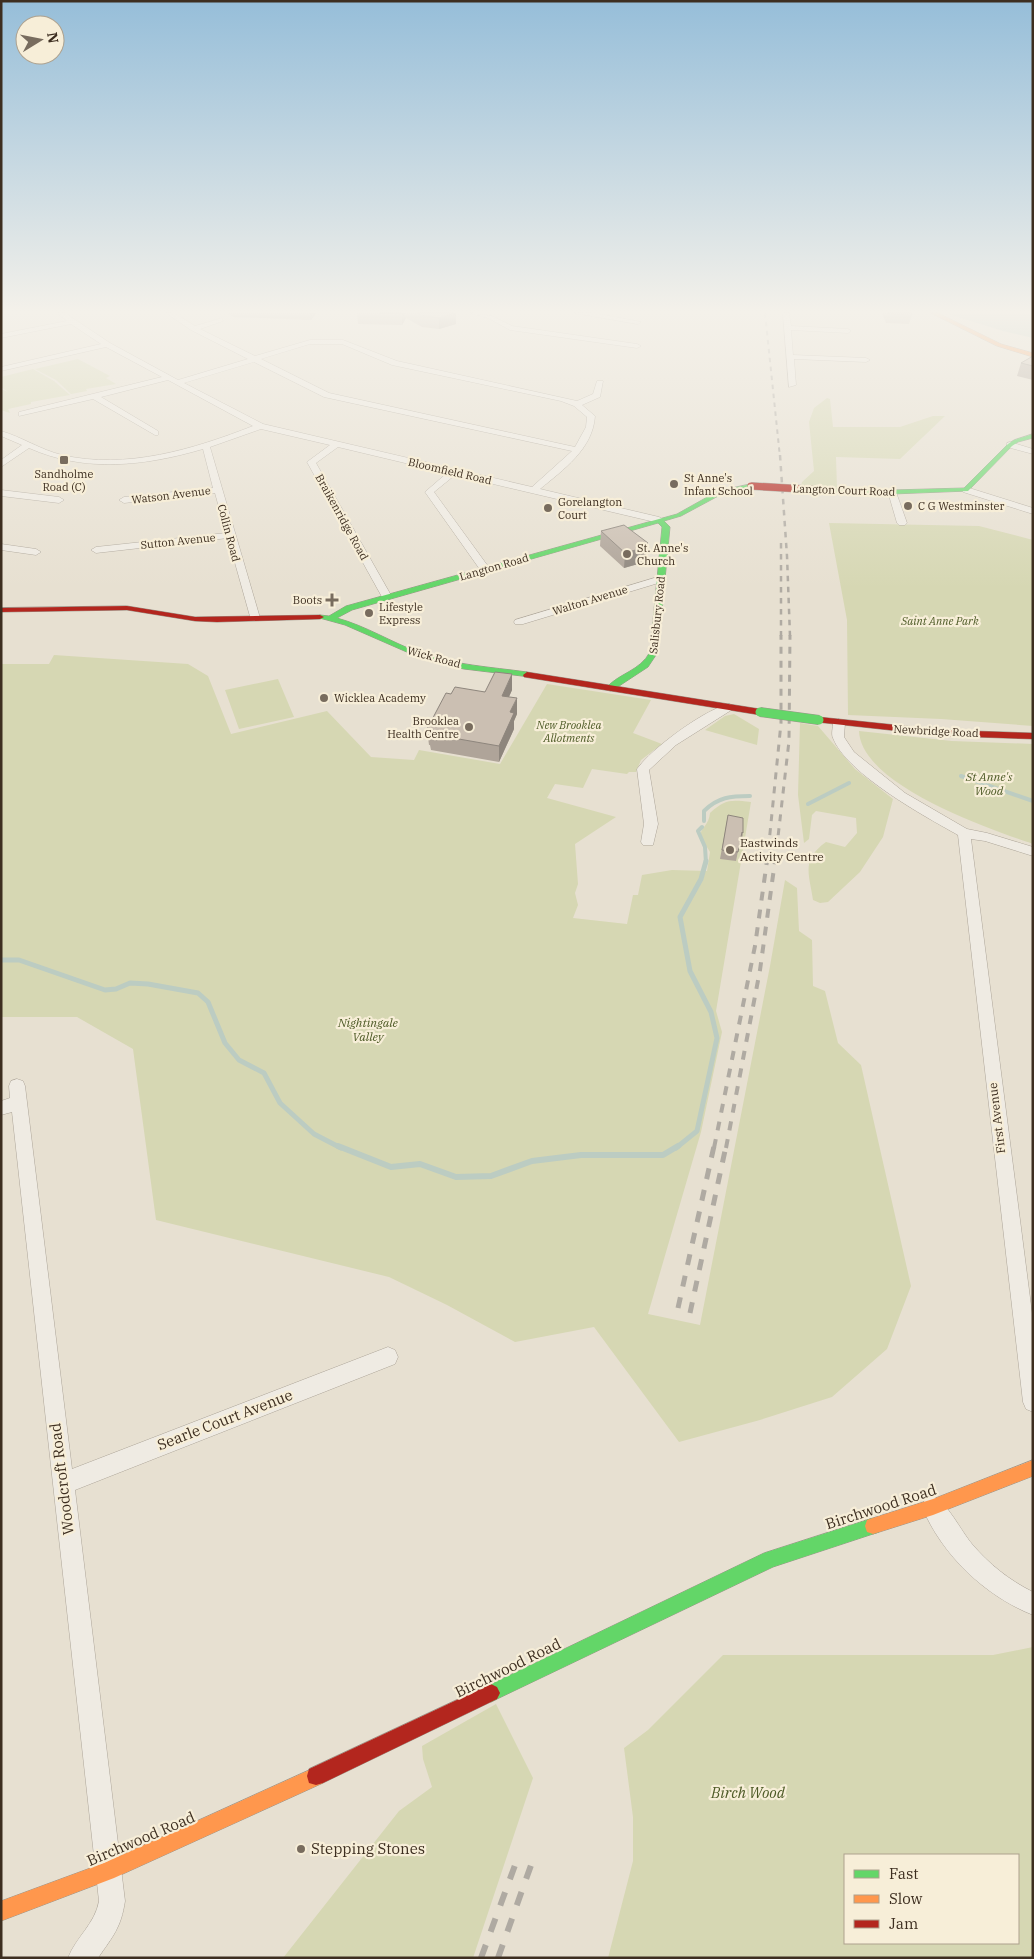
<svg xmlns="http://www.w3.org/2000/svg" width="1034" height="1959" viewBox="0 0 1034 1959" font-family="'IBM Plex Serif',serif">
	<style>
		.green { fill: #d6d7b3; fill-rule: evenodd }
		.water { fill: #bcccc2 }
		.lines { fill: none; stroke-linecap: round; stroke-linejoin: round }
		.stream-far2 { stroke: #bcccc2; stroke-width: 4 }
		.stream-far1 { stroke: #bcccc2; stroke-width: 5 }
		.stream { stroke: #bcccc2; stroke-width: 6 }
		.street-casing { stroke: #ada599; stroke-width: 1 }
		.fast-casing { stroke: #9c958a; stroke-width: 1 }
		.slow-casing { stroke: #9c958a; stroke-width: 1 }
		.jam-casing { stroke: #9c958a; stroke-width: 1 }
		.street { fill: #efebe3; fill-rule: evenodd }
		.fast { fill: #63d668; fill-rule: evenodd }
		.slow { fill: #ff974d; fill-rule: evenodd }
		.jam { fill: #b3261e; fill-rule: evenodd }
		.rail-far5 { stroke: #afaaa2; stroke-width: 2; stroke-dasharray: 4.5 4.5; stroke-linecap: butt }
		.rail-far4 { stroke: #afaaa2; stroke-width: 2.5; stroke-dasharray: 5.5 5.5; stroke-linecap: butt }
		.rail-far3 { stroke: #afaaa2; stroke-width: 3; stroke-dasharray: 7 7; stroke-linecap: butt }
		.rail-far2 { stroke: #afaaa2; stroke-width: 4; stroke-dasharray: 9 9; stroke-linecap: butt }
		.rail-far1 { stroke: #afaaa2; stroke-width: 5; stroke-dasharray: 11 11; stroke-linecap: butt }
		.rail { stroke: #afaaa2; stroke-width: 6; stroke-dasharray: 14 14; stroke-linecap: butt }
		.fast-bridge-casing { stroke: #9c958a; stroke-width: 10; stroke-linecap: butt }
		.jam-bridge-casing { stroke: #9c958a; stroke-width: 8; stroke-linecap: butt }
		.fast-bridge { stroke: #63d668; stroke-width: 9 }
		.jam-bridge { stroke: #b3261e; stroke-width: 7 }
		.wall { fill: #afa499 }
		.shaded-wall { fill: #8e867d }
		.building { fill: #cbbfb2; stroke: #8e867d }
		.poi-dot { fill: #786c5e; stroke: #f7eed8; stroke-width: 2 }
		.labels { text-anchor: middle; stroke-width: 4.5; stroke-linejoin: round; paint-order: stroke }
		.far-street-label { font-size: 11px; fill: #3d2e20; stroke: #f7eed8 }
		.far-poi-label { font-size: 11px; fill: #3d2e20; stroke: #f7eed8; text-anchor: start }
		.far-park-label { font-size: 11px; font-style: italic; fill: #4d5a26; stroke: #f7eed8 }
		.park-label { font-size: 12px; font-style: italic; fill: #4d5a26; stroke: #f7eed8 }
		.poi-label { font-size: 12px; fill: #3d2e20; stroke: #f7eed8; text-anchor: start }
		.street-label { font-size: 12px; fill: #3d2e20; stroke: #f7eed8 }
		.near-street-label { font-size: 15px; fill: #3d2e20; stroke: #f7eed8 }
		.near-park-label { font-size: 15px; font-style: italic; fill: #4d5a26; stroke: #f7eed8 }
		.near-poi-label { font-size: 15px; fill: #3d2e20; stroke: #f7eed8; text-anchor: start }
	</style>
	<rect width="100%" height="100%" fill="#e7e0d1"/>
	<path class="green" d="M 78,359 L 110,376 L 106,378 L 116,384 L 86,389 L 87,391 L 71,394 L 56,380 L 35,369 Z
		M 33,369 L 54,381 L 70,395 L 31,402 L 31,404 L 8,409 L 10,413 L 1,410 L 1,389 L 8,392 L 1,387 L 1,377 Z
		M 827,398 L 830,399 L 833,427 L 900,427 L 933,416 L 945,416 L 900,459 L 836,457 L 837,488 L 801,486 L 802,482 L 814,471 L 809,422 L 814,408 Z
		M 829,523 L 979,526 L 1033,540 L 1033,726 L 941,719 L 848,715 L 847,620 Z
		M 54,655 L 188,664 L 208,676 L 231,734 L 327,711 L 371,757 L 414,760 L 419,750 L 500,764 L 547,684 L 651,700 L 633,733 L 662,744 L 641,760 L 636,772 L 629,772 L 627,774 L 592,769 L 583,788 L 555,784 L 547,798 L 616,817 L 575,844 L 578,884 L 575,893 L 578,905 L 573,918 L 627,924 L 633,895 L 638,895 L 642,875 L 672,870 L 707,871 L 710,852 L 700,836 C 701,827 709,825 710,813 C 726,799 730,800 751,802 L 716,1011 L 722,1032 L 701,1132 L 648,1314 L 700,1325 L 770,966 L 785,880 L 797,888 L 799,931 L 812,940 L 813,986 L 825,991 L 838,1043 L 861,1065 L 911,1286 L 887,1349 L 832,1397 L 760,1420 L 679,1442 L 594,1327 L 515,1342 L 447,1305 L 389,1277 L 156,1220 L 133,1049 L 77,1017 L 1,1017 L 1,664 L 49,664 Z
		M 278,679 L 294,717 L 239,729 L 225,690 Z
		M 734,714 L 759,729 L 757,745 L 705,730 L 725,716 Z
		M 800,723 L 818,726 L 855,769 L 893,799 L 883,837 L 860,872 L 828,902 L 820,903 L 813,900 C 809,873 801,860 826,842 L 845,847 L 857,833 L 856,818 L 816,811 L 812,815 L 809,839 L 804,843 L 798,795 Z
		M 859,731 L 952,741 L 1033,744 L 1033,844 C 989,829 861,785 859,731 Z
		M 1033,1647 L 1033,1958 L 608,1958 L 633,1861 L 633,1817 L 624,1748 L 648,1730 L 723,1655 L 993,1655 ZM 845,1855 L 1018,1855 L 1018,1943 L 845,1943 Z
		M 496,1704 L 533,1778 L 473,1958 L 283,1958 L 399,1811 L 432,1787 L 423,1759 L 422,1746 Z"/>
	<path class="water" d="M 945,313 L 1025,313 L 1033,316 L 1033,338 L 1003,331 Z"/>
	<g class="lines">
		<path class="stream-far2" d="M 961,776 L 1033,801
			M 808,804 L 849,783
			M 704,821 L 704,811 C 718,797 731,796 750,796
			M 702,827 L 698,831 L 705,847 L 706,863"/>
		<path class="stream-far1" d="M 1,960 L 19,960 L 105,990 L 116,989 L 130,983 L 148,984 L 198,993 L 208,1002 L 225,1043 L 239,1060 L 264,1073 L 280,1103 L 314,1134 L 341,1148
			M 676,1148 L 697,1131 L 717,1038 L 711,1012 L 690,971 L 680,917 L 701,879 L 706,861"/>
		<path class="stream" d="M 338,1146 L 391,1167 L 420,1164 L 456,1177 L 491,1176 L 532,1161 L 581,1155 L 663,1155 L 678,1146"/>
		<defs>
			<path id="street" d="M 57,313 L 65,313 L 110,343 L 178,380 L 248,359 L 191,330 L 166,313 L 174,313 L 195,326 L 222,318 L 223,321 L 200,329 L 255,356 L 310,340 L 343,340 L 397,361 L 577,401 L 593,394 L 597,381 L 603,381 L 600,397 L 582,405 L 595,416 C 593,449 563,470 540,489 L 659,517 L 664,520 L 659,523 L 455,475 L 434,492 L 490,569 L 485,572 L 481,571 L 425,492 L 447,473 L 338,447 L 316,463 L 392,597 L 387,600 L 382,597 L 307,462 L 330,445 L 261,429 L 210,447 L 260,618 L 259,620 L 251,620 L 228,538 L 96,553 L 91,550 L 96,547 L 226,533 L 215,493 L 124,503 L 119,500 L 124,497 L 213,488 L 203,449 C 145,466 85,473 29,448 L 1,467 L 1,460 L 22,445 L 1,436 L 1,431 C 22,437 41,450 62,455 C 126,470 194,449 253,426 L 168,380 L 101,397 L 158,431 L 158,435 L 155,435 L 93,399 L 19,416 L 19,412 L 162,377 L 106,347 L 1,371 L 1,367 L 101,344 L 71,324 L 1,338 L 1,334 L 67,321 ZM 310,344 L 342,344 L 392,365 L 561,401 L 574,406 L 587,417 L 586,427 L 575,447 L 329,393 L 261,359 ZM 254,362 L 324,397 L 572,451 L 532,487 L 263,424 L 184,383 Z
				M 470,313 L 492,316 L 512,326 L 637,344 L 641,346 L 637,348 L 510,330 L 488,318 Z
				M 574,313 L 594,313 L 641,322 L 638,324 Z
				M 783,313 L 789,313 L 791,326 L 848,329 L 851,331 L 848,333 L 791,330 L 793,355 L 866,358 L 870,360 L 866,362 L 794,359 L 796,385 L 789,387 Z
				M 1010,442 L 1033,449 L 1033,454 L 1007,447 L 1007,443 Z
				M 966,487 L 1033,508 L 1033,514 L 963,492 L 962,490 Z
				M 892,489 L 896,492 L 907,523 L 905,525 L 899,525 L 897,523 L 888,492 Z
				M 1,490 L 59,497 L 64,500 L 59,503 L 1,496 Z
				M 1,544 L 36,549 L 41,552 L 36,555 L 1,550 Z
				M 661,576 L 665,577 L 665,581 L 523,624 L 515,624 L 514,622 L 515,620 Z
				M 729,704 L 735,707 L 733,709 L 676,745 L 649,770 L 658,824 L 653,845 L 643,845 L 641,842 L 644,824 L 637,769 C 651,749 705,709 729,704 Z
				M 839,719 L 845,723 L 844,737 L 854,752 L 905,793 L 967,829 L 987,833 L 1033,847 L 1033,856 L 985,841 L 971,839 L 1033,1321 L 1033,1412 L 1026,1409 L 1023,1402 L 958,835 C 924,816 847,774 833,738 C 831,734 833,728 833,723 Z
				M 17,1079 L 23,1081 L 25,1086 L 72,1469 L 388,1347 L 395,1350 L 398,1357 L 395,1364 L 75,1490 L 125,1901 C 121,1928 113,1936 98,1958 L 68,1958 C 76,1937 95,1924 99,1901 L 12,1112 L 1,1115 L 1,1101 L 10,1098 L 9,1086 L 11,1081 Z
				M 933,1496 C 947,1502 961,1531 972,1544 C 989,1564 1009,1580 1033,1592 L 1033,1615 C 985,1596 942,1555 922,1507 L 925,1499 Z"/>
			<path id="fast" d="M 1033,434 L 1033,438 L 1018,442 L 1012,446 L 968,491 L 892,494 L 821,492 L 818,490 L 821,488 L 892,490 L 964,488 L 1008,444 L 1014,440 Z
				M 751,484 L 754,486 L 753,487 L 722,494 L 681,516 L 664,521 L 670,527 L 658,652 L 648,667 L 613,690 L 610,691 L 606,688 C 619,673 640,671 650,652 L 662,527 L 658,523 L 352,610 L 337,618 C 366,626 391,642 418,652 C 453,665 491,667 527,672 L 531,675 L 530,677 L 464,669 L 425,660 L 345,625 L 316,617 L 320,615 L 329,616 L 346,606 L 677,514 L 718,491 Z
				M 873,1518 L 879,1520 L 881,1526 L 879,1532 L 773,1567 L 497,1699 L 491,1702 L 485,1699 L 482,1693 L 485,1687 L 764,1553 Z"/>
			<path id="slow" d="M 931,313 L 938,313 L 1001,344 L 1033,353 L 1033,357 L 997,346 Z
				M 1033,1460 L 1033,1476 L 933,1515 L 873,1534 L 867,1532 L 865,1526 L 867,1520 L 873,1518 L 933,1499 Z
				M 316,1767 L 323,1769 L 325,1776 L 323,1783 L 114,1878 L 1,1921 L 1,1901 L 104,1863 Z"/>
			<path id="jam" d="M 127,606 L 195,617 L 320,615 L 324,617 L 320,619 L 217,622 L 195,621 L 127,610 L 1,612 L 1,608 Z
				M 527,672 L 760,709 L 764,712 L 760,715 L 524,677 L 523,675 Z
				M 819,717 L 944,730 L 1033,733 L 1033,739 L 944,736 L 816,722 L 816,718 Z
				M 491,1684 L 497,1687 L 500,1693 L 497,1699 L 323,1783 L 316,1785 L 309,1783 L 307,1776 L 309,1769 Z"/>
		</defs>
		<use href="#street" class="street-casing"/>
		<use href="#fast" class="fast-casing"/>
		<use href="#slow" class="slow-casing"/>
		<use href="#jam" class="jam-casing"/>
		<use href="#street" class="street"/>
		<use href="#fast" class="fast"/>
		<use href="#slow" class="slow"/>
		<use href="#jam" class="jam"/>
		<path class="rail-far5" d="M 765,313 L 780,457"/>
		<path class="rail-far4" d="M 780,455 L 787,556 L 790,636
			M 781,543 L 781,636"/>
		<path class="rail-far3" d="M 767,863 L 781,723 L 781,635
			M 775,863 L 789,741 L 790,635"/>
		<path class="rail-far2" d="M 714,1148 L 755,946 L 767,861
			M 726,1148 L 760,970 L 775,861"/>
		<path class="rail-far1" d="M 678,1308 L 714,1146
			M 690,1313 L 726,1146"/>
		<path class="rail" d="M 481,1958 L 518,1857
			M 498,1958 L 535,1854"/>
		<defs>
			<path id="fast-bridge" d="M 760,712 L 819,720"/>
			<path id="jam-bridge" d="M 751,486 L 821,490"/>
		</defs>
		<use href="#fast-bridge" class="fast-bridge-casing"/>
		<use href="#jam-bridge" class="jam-bridge-casing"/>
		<use href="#fast-bridge" class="fast-bridge"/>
		<use href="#jam-bridge" class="jam-bridge"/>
	</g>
	<path class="wall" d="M 227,313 L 316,313 L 311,320 L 233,317 Z
		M 357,313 L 456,313 L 456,324 L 439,329 L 422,327 L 406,318 L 402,325 L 358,324 Z
		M 882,313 L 911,313 L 912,315 L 909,324 L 886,323 Z
		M 1033,356 L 1033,380 L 1017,376 L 1021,363 Z
		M 601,531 L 646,558 L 645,559 L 645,562 L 624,568 L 600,546 Z
		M 512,690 L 509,697 L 517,714 L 514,721 L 514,729 L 499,762 L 431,750 L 430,745 L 429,745 L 427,729 L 451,694 Z
		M 728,815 L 743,833 L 742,841 L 740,841 L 736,861 L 720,859 Z"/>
	<path class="shaded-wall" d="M 310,313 L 316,313 L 311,320 Z
		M 402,313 L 405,313 L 406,318 L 402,325 Z
		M 453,313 L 456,313 L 456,324 L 439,329 L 439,318 Z
		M 648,543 L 646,558 L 645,559 L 645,562 L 624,568 L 625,553 Z
		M 512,674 L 512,690 L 502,712 L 502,696 Z
		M 517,698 L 517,714 L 514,721 L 514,729 L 499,762 L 499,746 L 510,712 Z"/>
	<path class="building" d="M 379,313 L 402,313 L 402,314 Z
		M 417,313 L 453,313 L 439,318 L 421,315 Z
		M 888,313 L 911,313 L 912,315 L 888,314 Z
		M 1033,356 L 1033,366 L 1021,363 Z
		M 624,525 L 648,543 L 644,544 L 646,547 L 625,553 L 601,531 Z
		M 495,672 L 512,674 L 502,696 L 517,698 L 510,712 L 514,713 L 499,746 L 430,734 L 432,729 L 427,729 L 446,693 L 451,694 L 455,687 L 485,692 Z
		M 728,815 L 743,818 L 743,833 L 742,832 L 738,852 L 722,850 Z"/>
	<linearGradient id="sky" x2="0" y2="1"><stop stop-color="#96bed9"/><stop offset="0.53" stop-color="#f4f1ea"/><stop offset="1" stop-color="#f4f1ea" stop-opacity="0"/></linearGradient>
	<rect width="1034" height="588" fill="url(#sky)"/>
	<g class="poi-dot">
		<rect x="59" y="455" width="10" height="10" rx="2.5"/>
		<circle cx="674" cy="484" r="5"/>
		<circle cx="908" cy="506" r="5"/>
		<circle cx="548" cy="508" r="5"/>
		<circle cx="627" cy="554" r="5"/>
		<path d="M329.5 592.5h5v5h5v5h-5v5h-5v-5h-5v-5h5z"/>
		<circle cx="369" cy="613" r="5"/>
		<circle cx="324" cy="698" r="5"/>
		<circle cx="469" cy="727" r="5"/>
		<circle cx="730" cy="850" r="5"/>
		<circle cx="301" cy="1849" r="5"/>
	</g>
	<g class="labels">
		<g class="far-street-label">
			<text transform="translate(450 471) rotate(13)" y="4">Bloomfield Road</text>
			<text transform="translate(844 490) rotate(2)" y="4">Langton Court Road</text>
			<text transform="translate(171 495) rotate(-7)" y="4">Watson Avenue</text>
			<text transform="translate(342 517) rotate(61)" y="4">Braikenridge Road</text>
			<text transform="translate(229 533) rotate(75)" y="4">Collin Road</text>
			<text transform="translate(178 541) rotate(-6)" y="4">Sutton Avenue</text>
			<text transform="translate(494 567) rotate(-16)" y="4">Langton Road</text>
			<text transform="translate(590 600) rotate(-17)" y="4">Walton Avenue</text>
			<text transform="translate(657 615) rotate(-84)" y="4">Salisbury Road</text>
			<text transform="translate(434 657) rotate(15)" y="4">Wick Road</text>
			<text transform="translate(936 731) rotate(3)" y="4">Newbridge Road</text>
		</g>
		<g class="far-poi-label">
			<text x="64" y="478" text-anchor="middle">Sandholme<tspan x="64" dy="13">Road (C)</tspan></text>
			<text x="684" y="482">St Anne's<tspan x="684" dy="13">Infant School</tspan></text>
			<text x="558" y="506">Gorelangton<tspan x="558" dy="13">Court</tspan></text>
			<text x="918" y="510">C G Westminster</text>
			<text x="637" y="552">St. Anne's<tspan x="637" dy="13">Church</tspan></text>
			<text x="322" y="604" text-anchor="end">Boots</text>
			<text x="379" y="611">Lifestyle<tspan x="379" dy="13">Express</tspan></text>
			<text x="334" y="702">Wicklea Academy</text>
			<text x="459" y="725" text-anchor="end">Brooklea<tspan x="459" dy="13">Health Centre</tspan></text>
		</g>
		<g class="far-park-label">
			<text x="940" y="625">Saint Anne Park</text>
			<text x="569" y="729">New Brooklea<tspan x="569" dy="13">Allotments</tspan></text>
		</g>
		<g class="park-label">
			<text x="989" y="781">St Anne's<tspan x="989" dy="14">Wood</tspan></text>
			<text x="368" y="1027">Nightingale<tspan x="368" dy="14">Valley</tspan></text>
		</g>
		<g class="poi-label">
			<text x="740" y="847">Eastwinds<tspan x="740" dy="14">Activity Centre</tspan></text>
		</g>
		<g class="street-label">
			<text transform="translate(997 1118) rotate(-97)" y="4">First Avenue</text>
		</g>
		<g class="near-street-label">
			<text transform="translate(225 1420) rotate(-21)" y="5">Searle Court Avenue</text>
			<text transform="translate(62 1479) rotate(-97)" y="5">Woodcroft Road</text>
			<text transform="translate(881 1507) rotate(-18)" y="5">Birchwood Road</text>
			<text transform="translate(508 1668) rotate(-26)" y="5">Birchwood Road</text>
			<text transform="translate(141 1839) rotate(-23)" y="5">Birchwood Road</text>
		</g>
		<g class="near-park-label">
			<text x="748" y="1798">Birch Wood</text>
		</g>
		<g class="near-poi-label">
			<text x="311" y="1854">Stepping Stones</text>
		</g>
	</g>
	<rect width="1034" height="1959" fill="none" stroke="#3d2e20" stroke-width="5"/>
	<rect x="844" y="1854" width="175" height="90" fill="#f7eed8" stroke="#ada18e"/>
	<rect x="854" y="1870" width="25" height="8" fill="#63d668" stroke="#ada18e"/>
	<text x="889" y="1879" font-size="15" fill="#3d2e20">Fast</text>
	<rect x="854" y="1895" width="25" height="8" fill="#ff974d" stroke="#ada18e"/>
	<text x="889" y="1904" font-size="15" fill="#3d2e20">Slow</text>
	<rect x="854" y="1920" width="25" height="8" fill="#b3261e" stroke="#ada18e"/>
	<text x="889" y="1929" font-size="15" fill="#3d2e20">Jam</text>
	<g transform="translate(40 40) rotate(80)"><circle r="24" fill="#f7eed8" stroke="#ada18e"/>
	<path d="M0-4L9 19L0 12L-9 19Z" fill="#786c5e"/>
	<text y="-8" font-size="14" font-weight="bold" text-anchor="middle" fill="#3d2e20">N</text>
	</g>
</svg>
